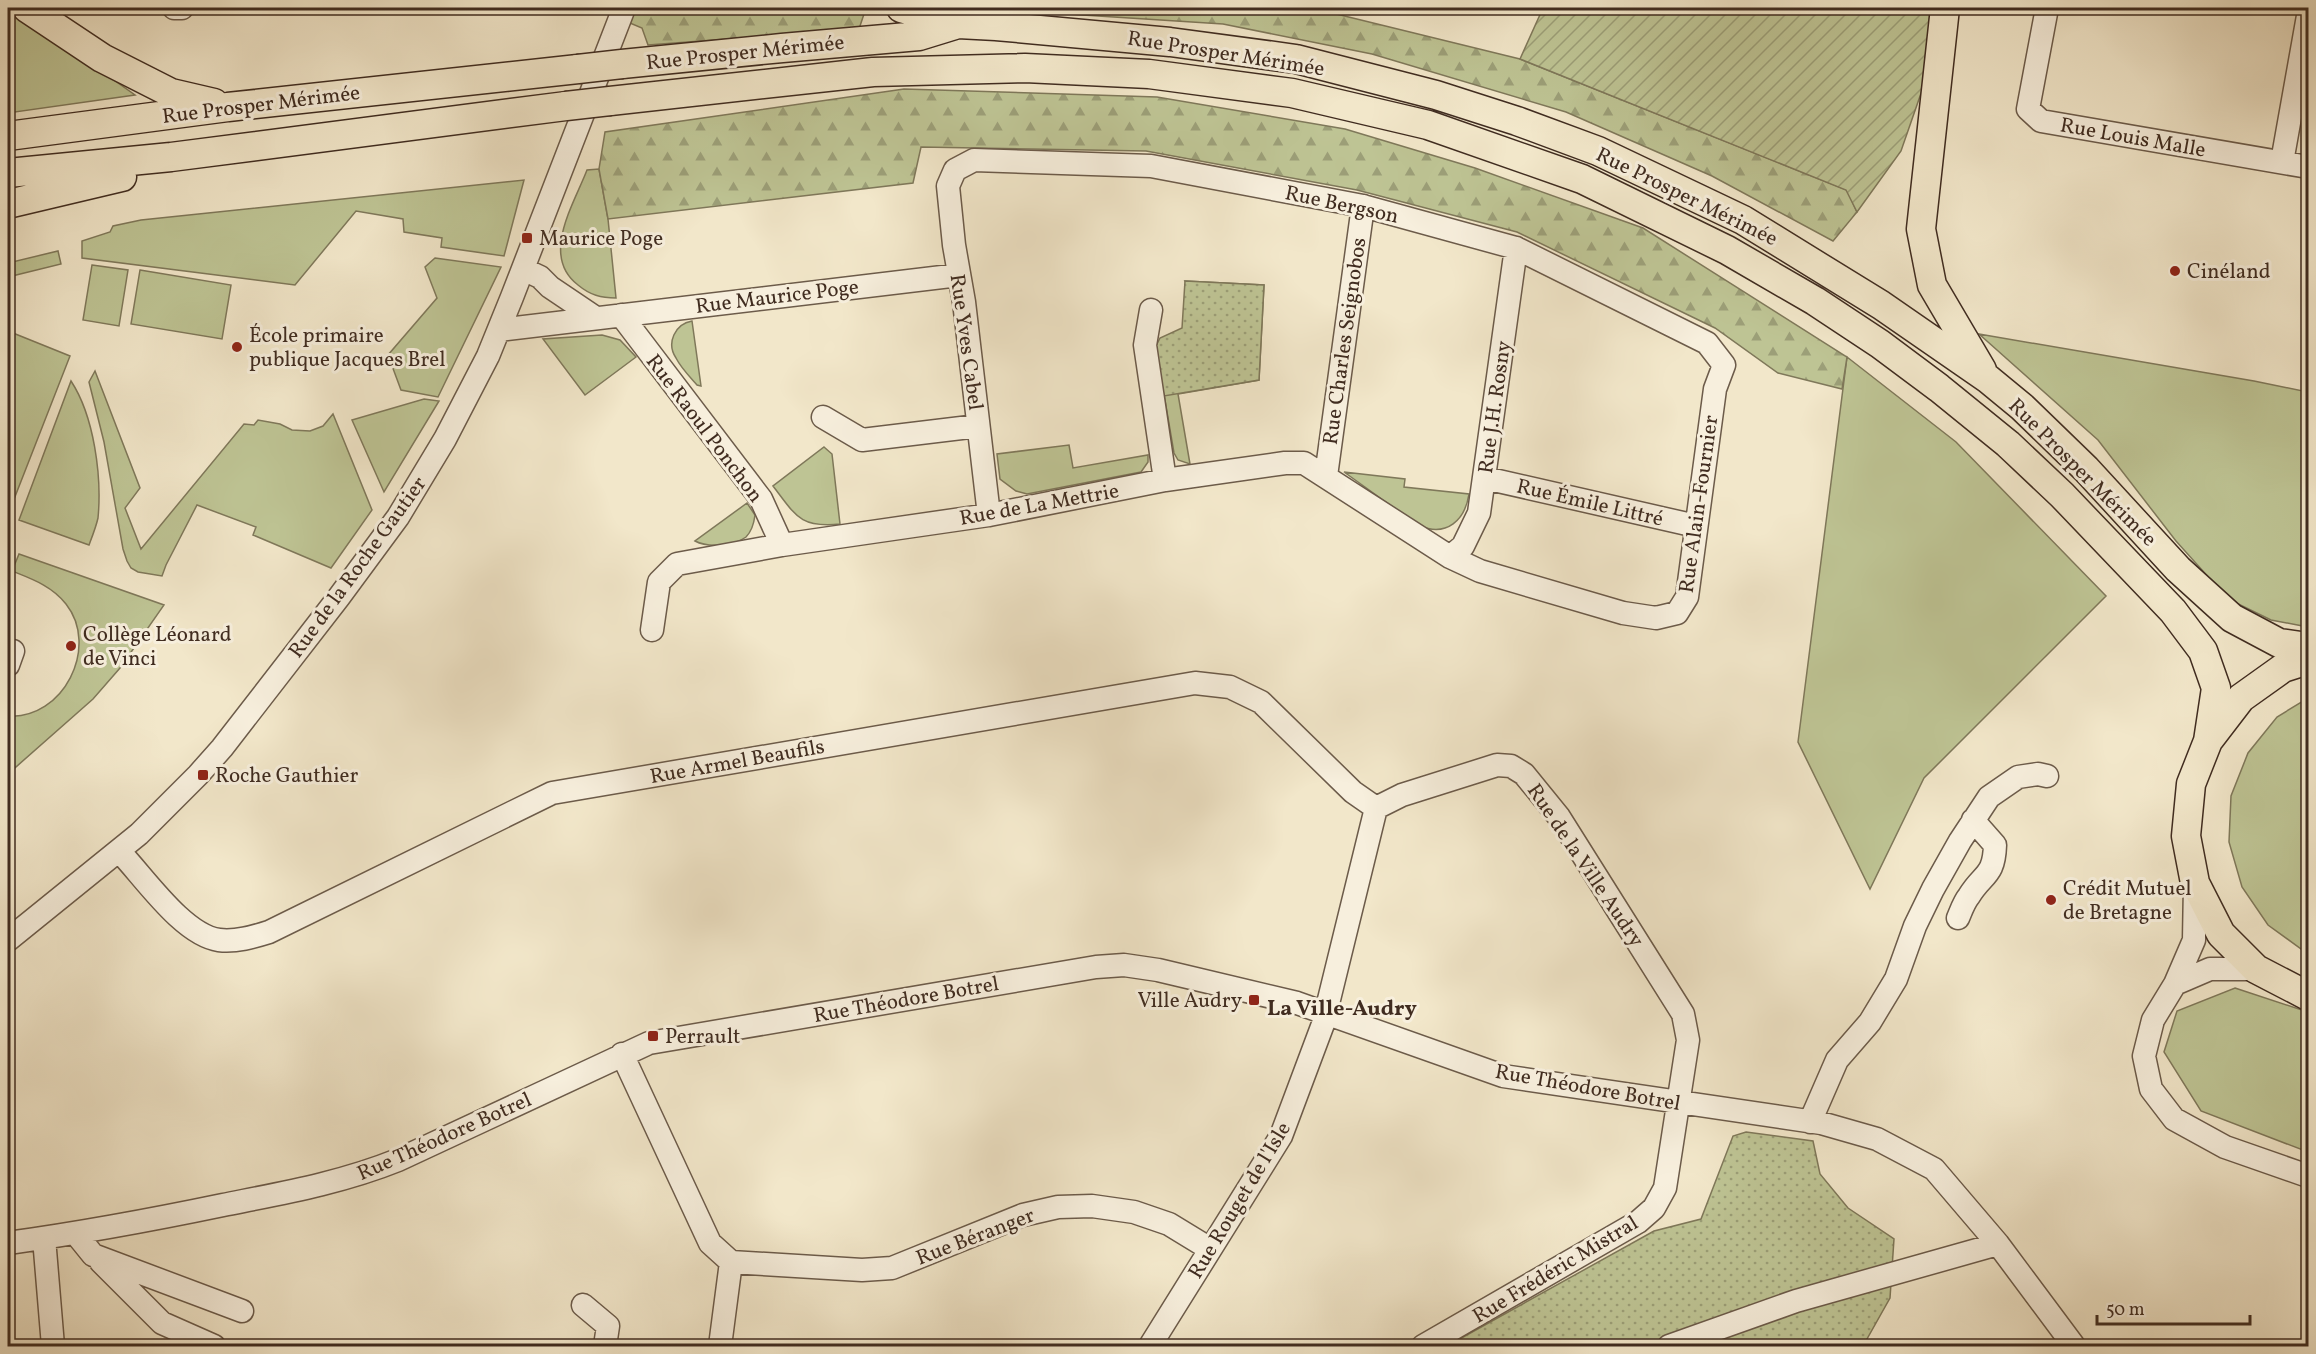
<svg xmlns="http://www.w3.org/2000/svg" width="2316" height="1354" viewBox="0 0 2316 1354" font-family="Vollkorn,serif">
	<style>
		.grass { fill: #bec494; stroke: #7f785a; stroke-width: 1.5 }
		.forest { fill: url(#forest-firs); stroke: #7f785a; stroke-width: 1.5 }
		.park { fill: url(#park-dots); stroke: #7f785a; stroke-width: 1.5 }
		.garden { fill: url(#garden-furrows); stroke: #7f785a; stroke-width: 1.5 }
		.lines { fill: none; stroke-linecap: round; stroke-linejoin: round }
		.minor-casing { stroke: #6c5b4a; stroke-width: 25 }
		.major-casing { stroke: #402c20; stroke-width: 31 }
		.minor { stroke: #f7efdd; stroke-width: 22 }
		.major { stroke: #f2e7ca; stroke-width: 28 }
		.major-bridge-casing { stroke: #402c20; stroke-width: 31; stroke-linecap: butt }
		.major-bridge { stroke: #f2e7ca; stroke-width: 28 }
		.poi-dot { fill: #8f2418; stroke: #f7efdd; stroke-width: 2 }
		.labels { text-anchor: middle; stroke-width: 6; stroke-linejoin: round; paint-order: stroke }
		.street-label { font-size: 21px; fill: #402c20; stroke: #f7efdd }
		.poi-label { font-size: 21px; fill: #402c20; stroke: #f7efdd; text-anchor: start }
		.neighbourhood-label { font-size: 22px; font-weight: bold; fill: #402c20; stroke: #f7efdd }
	</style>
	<defs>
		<pattern id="forest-firs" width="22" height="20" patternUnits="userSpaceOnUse" patternTransform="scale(1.5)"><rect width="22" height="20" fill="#bec494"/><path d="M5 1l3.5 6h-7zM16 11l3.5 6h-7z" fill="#9c9f78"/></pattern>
		<pattern id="park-dots" width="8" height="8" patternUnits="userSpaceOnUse" patternTransform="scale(1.5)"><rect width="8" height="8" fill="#bec494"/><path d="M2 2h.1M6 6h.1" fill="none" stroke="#9c9f78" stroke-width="1.8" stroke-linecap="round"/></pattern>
		<pattern id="garden-furrows" width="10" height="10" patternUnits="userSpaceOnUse" patternTransform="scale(1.5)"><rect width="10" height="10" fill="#bec494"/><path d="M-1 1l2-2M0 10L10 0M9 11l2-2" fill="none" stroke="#9c9f78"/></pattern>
	</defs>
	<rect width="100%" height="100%" fill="#f2e7ca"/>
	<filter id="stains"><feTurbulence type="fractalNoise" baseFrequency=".00333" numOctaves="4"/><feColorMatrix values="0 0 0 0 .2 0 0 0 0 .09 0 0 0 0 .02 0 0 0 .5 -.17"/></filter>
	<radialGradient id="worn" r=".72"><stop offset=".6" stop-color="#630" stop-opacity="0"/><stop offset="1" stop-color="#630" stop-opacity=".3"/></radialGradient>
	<path class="grass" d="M 8,8 L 12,8 L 135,95 L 8,113 Z
		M 599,169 L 608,219 L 616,298 C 601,298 590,295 578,285 C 540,256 574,204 587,170 Z
		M 524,180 L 504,256 L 441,247 L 442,238 L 404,232 L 403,219 L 356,211 L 295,285 L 82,258 L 82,241 L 110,232 L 113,226 L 141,220 Z
		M 58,251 L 61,264 L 8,277 L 8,263 Z
		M 435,258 L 501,267 L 438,397 L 401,390 L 388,355 L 437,298 L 425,267 Z
		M 92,265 L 128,270 L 119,326 L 83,320 Z
		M 140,270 L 231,285 L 222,339 L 131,324 Z
		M 1185,281 L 1264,285 L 1259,380 L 1178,394 L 1190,464 L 1178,460 L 1174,453 L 1161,377 L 1234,359 Z
		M 692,321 L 701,386 L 697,385 C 690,377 681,368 676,358 C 666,343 675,324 692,321 Z
		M 8,331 L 70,356 L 9,512 L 8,511 Z
		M 1979,334 L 2254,381 L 2308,392 L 2308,627 L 2271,620 L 2228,599 L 2176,541 L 2098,440 Z
		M 602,335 L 620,340 L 636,357 L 585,395 L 543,339 Z
		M 1847,357 L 1956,442 L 2106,596 L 1924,778 L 1870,889 L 1798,742 Z
		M 95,371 L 140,488 L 125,508 L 141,549 L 244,424 L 254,425 L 258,420 L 280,424 L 292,430 L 310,431 L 323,426 L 333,414 L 372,510 L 331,568 L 253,535 L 256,527 L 197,505 L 166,565 L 162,576 L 138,572 L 131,568 L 127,561 L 123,549 L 104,442 L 89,382 Z
		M 71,381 C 94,416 102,476 98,518 C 96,527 92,537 89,545 L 19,520 Z
		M 424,399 L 439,401 L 384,492 L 352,420 Z
		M 1069,445 L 1073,468 L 1148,455 L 1148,462 L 1141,472 L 1027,494 L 1016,491 L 1000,479 L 997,454 Z
		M 824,447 L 832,454 L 840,524 C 800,528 796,516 773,486 Z
		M 1344,472 L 1405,479 L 1404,487 L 1469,494 C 1465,520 1447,537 1420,526 C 1410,522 1402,513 1393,507 C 1377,496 1361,484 1344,472 Z
		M 747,503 L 755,515 C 754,523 752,531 746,537 C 734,546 708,548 695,541 Z
		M 19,554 L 164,605 L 120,668 L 93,699 L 8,774 L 8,716 C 63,720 100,647 66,604 C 52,586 32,579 12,571 Z
		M 2308,698 L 2308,954 L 2268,925 L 2242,887 L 2229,842 L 2231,796 L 2248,753 L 2277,717 Z
		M 2235,988 L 2308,1012 L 2308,1152 L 2201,1111 L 2164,1052 L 2177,1011 Z"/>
	<path class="forest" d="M 600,8 L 866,8 L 859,29 L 648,45 L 642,28 L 599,10 Z
		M 975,8 L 1312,8 L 1520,59 L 1847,190 L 1857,212 L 1833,241 L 1712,176 L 1566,112 L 1372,54 L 1223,24 Z
		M 904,89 L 1157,97 L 1345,129 L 1475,168 L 1643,228 L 1847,357 L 1842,389 L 1778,373 L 1715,328 L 1517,232 L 1357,190 L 1146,151 L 921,147 L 913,183 L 608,219 L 599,169 L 605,132 Z"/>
	<path class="park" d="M 1185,281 L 1264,285 L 1259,380 L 1164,396 L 1155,348 L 1160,338 L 1182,328 Z
		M 1746,1132 L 1813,1141 L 1820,1174 L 1848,1208 L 1894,1239 L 1890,1298 L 1863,1346 L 1447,1346 L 1654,1231 L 1701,1219 L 1733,1136 Z"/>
	<path class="garden" d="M 1543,8 L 1930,8 L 1927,76 L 1901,151 L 1857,212 L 1846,190 L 1520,59 Z"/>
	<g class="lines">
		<defs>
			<path id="minor" d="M 174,8 L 182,8
				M 2047,8 L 2028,109 L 2041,121 L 2308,167
				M 2282,162 L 2308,16
				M 523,269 L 540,277 L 550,287 L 596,318
				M 1151,310 L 1145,345 L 1165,480
				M 621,315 L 761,499 L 782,545
				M 499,330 L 959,275
				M 823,417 L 862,440 L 978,426
				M 1326,476 L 1363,206
				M 1485,478 L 1696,526
				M 1450,557 L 1463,546 L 1479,513 L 1516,248
				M 652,630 L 659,582 L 677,564 L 782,545 L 989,515 L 1165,480 L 1285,463 L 1304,463 L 1450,557 L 1480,571 L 1623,613 L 1656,618 L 1677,613 L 1687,597 L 1715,389 L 1724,365 L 1707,343 L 1516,248 L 1363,206 L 1151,166 L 974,160 L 955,170 L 948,186 L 954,245 L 964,302 L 989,515
				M 8,665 L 13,651
				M 1376,808 L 1402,795 L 1497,765 L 1511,766 L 1524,774 L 1559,817 L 1683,1014 L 1688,1040 L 1665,1188 L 1654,1208 L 1638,1222 L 1423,1346
				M 119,851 C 144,877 183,935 219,940 C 236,942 253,937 269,932 L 552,793 L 1195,683 L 1230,687 L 1261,702 L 1353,792 L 1376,808
				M 2195,885 L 2194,940 L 2175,984 L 2153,1020 L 2144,1056 L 2151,1089 L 2174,1119 L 2225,1147 L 2308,1176
				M 1958,918 C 1961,911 1964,902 1969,896 C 1983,873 1994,877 1995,845 L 1973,820
				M 8,940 L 139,834 L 198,775 L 222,748 L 339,597 L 398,517 L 445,439 L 488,356 L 512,297 L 624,8
				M 2175,984 L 2210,969 L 2256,969
				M 622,1054 L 710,1243 L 731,1262
				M 1810,1122 L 1837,1060 L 1870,1022 L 1896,979 L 1915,926 L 1933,889 L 1960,841 L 1989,797 L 2018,777 L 2038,774 L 2047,776
				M 76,1234 L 93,1255 L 242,1311
				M 44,1238 L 53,1346
				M 8,1243 C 80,1233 151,1220 223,1205 C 283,1193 341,1183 398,1160 L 649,1043 L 1096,967 L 1124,965 L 1158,970 L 1297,1003 L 1503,1076 L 1821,1123 L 1877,1139 L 1934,1169 L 1998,1244 L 2074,1346
				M 101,1262 L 162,1323 L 214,1346
				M 731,1262 L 862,1270 L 892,1268 L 1023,1215 L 1058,1207 L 1092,1206 L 1134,1212 L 1169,1224 L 1210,1249
				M 583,1305 L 608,1326 L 605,1346
				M 720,1346 L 731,1262
				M 1150,1346 L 1281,1136 L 1323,1024 L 1376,808
				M 1669,1346 L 1796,1301 L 1998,1244"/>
			<path id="major" d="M 27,8 L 102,58 L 171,93 L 214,103
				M 901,8 L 958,24
				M 1945,8 L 1921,229 L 1932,285 L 1982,370
				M 622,64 L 782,48 L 919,36 L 958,24 L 996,26 L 1170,42 L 1296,59 L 1436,95 L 1517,121 L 1598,151 L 1743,220 L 1881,305 L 1988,379 L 2022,407 L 2086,469 L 2178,569 L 2232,618 L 2279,643 L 2308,647
				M 610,101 L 873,72 L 1025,68 L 1149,74 L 1292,93 L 1428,125 L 1582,179 L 1727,250 L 1815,301 L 1880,344 L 1939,388 L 2008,444 L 2062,495 L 2173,611 L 2203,651 L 2216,688 L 2208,741
				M 8,136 L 228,107 L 578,69
				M 8,173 L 171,157 L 566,106
				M 8,204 L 122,177
				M 2308,660 L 2283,668 L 2241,698 L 2208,741 L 2191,784 L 2186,836 L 2195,883 L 2221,934 L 2256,969 L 2308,996"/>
		</defs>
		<use href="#minor" class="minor-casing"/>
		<use href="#major" class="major-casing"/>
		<use href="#minor" class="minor"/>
		<use href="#major" class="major"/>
		<defs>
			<path id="major-bridge" d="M 578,69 L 622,64
				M 566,106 L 610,101"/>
		</defs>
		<use href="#major-bridge" class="major-bridge-casing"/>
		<use href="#major-bridge" class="major-bridge"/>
	</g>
	<g class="poi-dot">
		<rect x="521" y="232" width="12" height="12" rx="3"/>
		<circle cx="2175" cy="271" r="6"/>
		<circle cx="237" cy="347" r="6"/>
		<circle cx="71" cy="646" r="6"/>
		<rect x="197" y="769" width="12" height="12" rx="3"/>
		<circle cx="2051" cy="900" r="6"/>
		<rect x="1248" y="994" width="12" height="12" rx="3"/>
		<rect x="647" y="1030" width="12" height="12" rx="3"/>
	</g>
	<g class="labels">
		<g class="street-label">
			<text transform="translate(745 52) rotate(-6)" y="7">Rue Prosper Mérimée</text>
			<text transform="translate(1226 53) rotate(9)" y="7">Rue Prosper Mérimée</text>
			<text transform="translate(261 104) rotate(-7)" y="7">Rue Prosper Mérimée</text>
			<text transform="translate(2133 137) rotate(10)" y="7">Rue Louis Malle</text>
			<text transform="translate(1687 196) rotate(26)" y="7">Rue Prosper Mérimée</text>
			<text transform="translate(1342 204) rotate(12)" y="7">Rue Bergson</text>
			<text transform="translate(777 296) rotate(-7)" y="7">Rue Maurice Poge</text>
			<text transform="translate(1344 341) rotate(-82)" y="7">Rue Charles Seignobos</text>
			<text transform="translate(967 342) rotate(82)" y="7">Rue Yves Cabel</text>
			<text transform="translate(1494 407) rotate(-82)" y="7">Rue J.H. Rosny</text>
			<text transform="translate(705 428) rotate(53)" y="7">Rue Raoul Ponchon</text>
			<text transform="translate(2083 472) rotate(45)" y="7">Rue Prosper Mérimée</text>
			<text transform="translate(1590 502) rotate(13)" y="7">Rue Émile Littré</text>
			<text transform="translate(1039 504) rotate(-10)" y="7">Rue de La Mettrie</text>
			<text transform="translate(1698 504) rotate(-82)" y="7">Rue Alain-Fournier</text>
			<text transform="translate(357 567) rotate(-54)" y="7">Rue de la Roche Gautier</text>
			<text transform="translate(737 761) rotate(-10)" y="7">Rue Armel Beaufils</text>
			<text transform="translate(1586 865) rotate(56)" y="7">Rue de la Ville Audry</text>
			<text transform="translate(906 999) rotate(-10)" y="7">Rue Théodore Botrel</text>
			<text transform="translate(1588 1087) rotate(10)" y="7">Rue Théodore Botrel</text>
			<text transform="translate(444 1136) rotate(-24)" y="7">Rue Théodore Botrel</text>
			<text transform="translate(1239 1200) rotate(-59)" y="7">Rue Rouget de l'Isle</text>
			<text transform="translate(975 1236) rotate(-21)" y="7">Rue Béranger</text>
			<text transform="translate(1555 1269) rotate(-31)" y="7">Rue Frédéric Mistral</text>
		</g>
		<g class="poi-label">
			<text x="539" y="245">Maurice Poge</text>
			<text x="2187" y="278">Cinéland</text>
			<text x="249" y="342">École primaire<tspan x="249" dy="24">publique Jacques Brel</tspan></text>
			<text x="83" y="641">Collège Léonard<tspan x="83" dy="24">de Vinci</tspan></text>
			<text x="215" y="782">Roche Gauthier</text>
			<text x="2063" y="895">Crédit Mutuel<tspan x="2063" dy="24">de Bretagne</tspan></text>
			<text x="1242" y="1007" text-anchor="end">Ville Audry</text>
			<text x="665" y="1043">Perrault</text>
		</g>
		<g class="neighbourhood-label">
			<text x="1342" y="1015">La Ville-Audry</text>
		</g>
	</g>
	<rect width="2316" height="1354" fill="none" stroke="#f2e7ca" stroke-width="30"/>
	<rect x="9" y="9" width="2298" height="1336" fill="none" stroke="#402c20" stroke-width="3"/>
	<rect x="15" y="15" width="2286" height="1324" fill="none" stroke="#402c20" stroke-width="1.5"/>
	<path d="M2097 1315v9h153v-9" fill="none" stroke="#402c20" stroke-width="3"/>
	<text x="2106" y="1315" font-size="18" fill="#402c20" stroke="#f7efdd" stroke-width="4.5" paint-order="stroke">50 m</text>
	<rect width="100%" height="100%" filter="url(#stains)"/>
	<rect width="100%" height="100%" fill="url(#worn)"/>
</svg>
